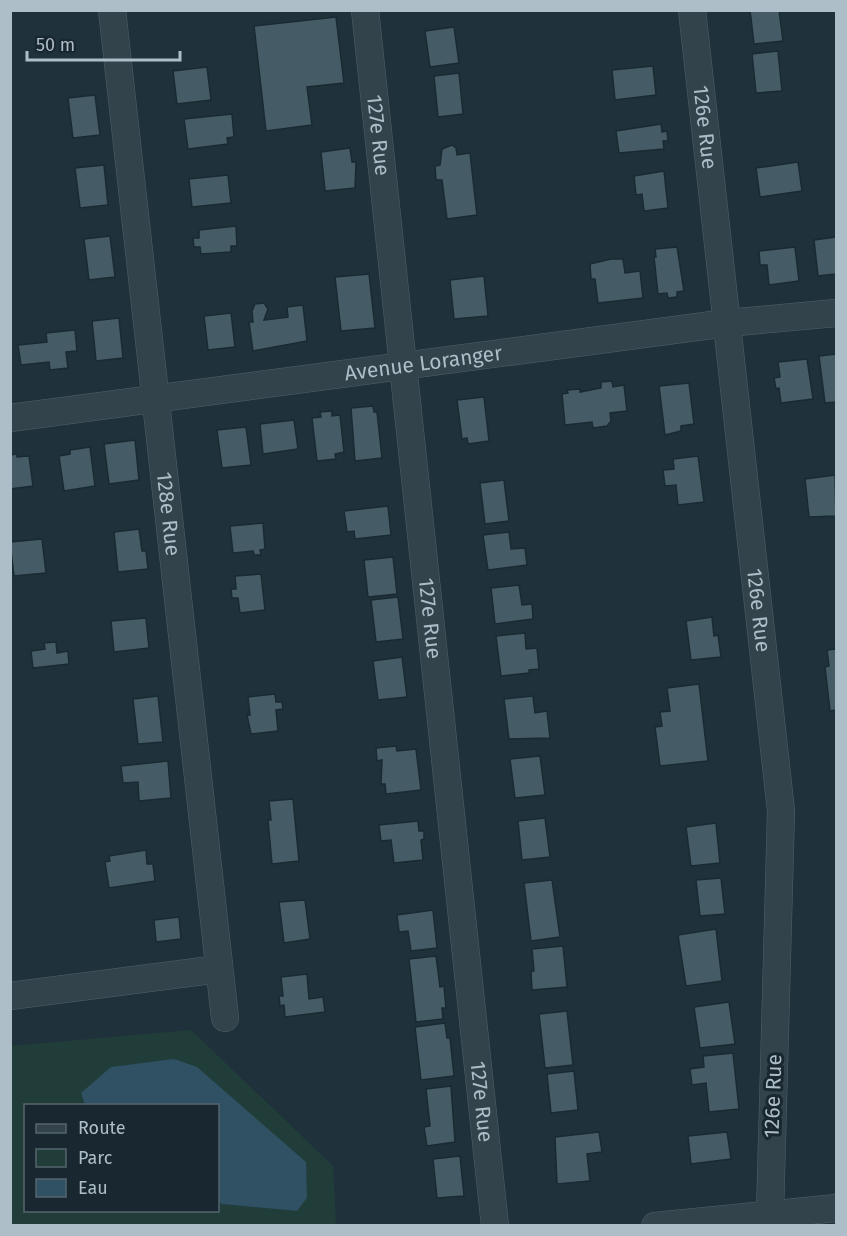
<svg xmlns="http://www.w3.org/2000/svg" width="847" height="1236" viewBox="0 0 847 1236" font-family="'Fira Sans',sans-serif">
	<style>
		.green { fill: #213d39; fill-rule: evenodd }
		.water { fill: #2f5163 }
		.building { fill: #455b65; stroke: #1a2a32; stroke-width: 1.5 }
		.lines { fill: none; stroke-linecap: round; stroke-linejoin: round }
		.minor-casing { stroke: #516169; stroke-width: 28 }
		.minor { stroke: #33434c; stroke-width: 27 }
		.labels { text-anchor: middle; stroke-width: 6; stroke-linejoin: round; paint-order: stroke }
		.street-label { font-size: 21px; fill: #aebec8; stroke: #192830 }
	</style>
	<rect width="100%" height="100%" fill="#1f323c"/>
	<path class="green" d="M 191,1030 L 333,1166 L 336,1225 L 11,1226 L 11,1046 ZM 197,1067 L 297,1211 L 222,1204 L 218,1201 L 218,1210 L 26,1210 L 26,1106 L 85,1105 L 81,1093 Z"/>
	<path class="water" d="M 174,1059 L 197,1067 L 306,1162 L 307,1198 L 297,1211 L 222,1204 L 218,1201 L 218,1106 L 85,1105 L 81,1093 L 111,1067 Z"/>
	<path class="building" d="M 750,10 L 779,10 L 783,41 L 754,44 Z
		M 336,17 L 344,83 L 307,87 L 312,125 L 266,131 L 254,26 Z
		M 454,27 L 459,63 L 430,67 L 425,31 Z
		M 778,51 L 782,91 L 756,93 L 752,54 Z
		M 653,66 L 656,95 L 615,100 L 612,70 Z
		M 207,67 L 211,100 L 177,104 L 173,71 Z
		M 459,73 L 463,114 L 438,117 L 434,76 Z
		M 95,95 L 100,135 L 73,138 L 68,98 Z
		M 232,114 L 234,137 L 227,138 L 228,144 L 188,149 L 184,119 Z
		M 661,124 L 662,132 L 667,131 L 668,141 L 663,141 L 664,149 L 619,153 L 616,131 Z
		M 452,145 L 456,148 L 457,155 L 470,153 L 477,215 L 447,219 L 442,180 L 436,180 L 435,166 L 440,165 L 442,149 Z
		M 350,148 L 352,162 L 356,162 L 355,188 L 325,191 L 321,152 Z
		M 798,162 L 802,191 L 760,197 L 756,168 Z
		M 104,165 L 108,205 L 80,208 L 75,168 Z
		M 664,171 L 668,208 L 644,211 L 642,194 L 636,195 L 634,176 Z
		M 228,175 L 231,203 L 192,207 L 189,179 Z
		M 236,226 L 237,246 L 231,246 L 231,252 L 201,254 L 200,247 L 194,247 L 193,238 L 199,238 L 199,230 Z
		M 110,236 L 115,277 L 89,280 L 84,239 Z
		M 836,237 L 836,274 L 818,276 L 814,240 Z
		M 677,247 L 684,291 L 677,292 L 677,297 L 668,298 L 667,293 L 658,294 L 654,257 L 656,257 L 655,249 Z
		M 795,247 L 799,281 L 769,285 L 767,265 L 760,265 L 759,251 Z
		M 611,259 L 623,259 L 625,273 L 640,271 L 643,298 L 598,303 L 595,279 L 591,279 L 590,264 Z
		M 369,274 L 375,328 L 341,331 L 335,277 Z
		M 484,276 L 488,316 L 454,319 L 450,280 Z
		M 264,303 L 268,309 L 264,320 L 288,317 L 287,307 L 303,305 L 307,341 L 253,351 L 249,322 L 253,322 L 252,311 L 255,304 Z
		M 231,313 L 235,347 L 208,350 L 204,316 Z
		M 119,318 L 123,358 L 96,361 L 92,321 Z
		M 75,330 L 77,351 L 66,352 L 68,368 L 50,370 L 49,362 L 21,365 L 18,345 L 47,342 L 46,333 Z
		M 836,354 L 836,402 L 825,403 L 819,356 Z
		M 807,359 L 813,399 L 781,403 L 779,388 L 776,389 L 774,378 L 780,377 L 778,362 Z
		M 612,381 L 613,387 L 624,385 L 627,411 L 610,413 L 611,421 L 607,426 L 593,428 L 592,422 L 565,425 L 562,394 L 568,393 L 567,390 L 580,389 L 580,392 L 601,388 L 601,382 Z
		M 689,383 L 694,424 L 681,426 L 681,431 L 665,435 L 659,386 Z
		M 484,397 L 489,441 L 468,444 L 467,438 L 462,439 L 457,400 Z
		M 373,406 L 374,412 L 377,412 L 382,458 L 355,461 L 351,408 Z
		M 332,411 L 332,416 L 340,415 L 344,452 L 335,454 L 336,459 L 317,461 L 312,418 L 321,417 L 320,412 Z
		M 294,420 L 298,449 L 263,454 L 260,424 Z
		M 246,427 L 251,465 L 222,468 L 217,430 Z
		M 135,440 L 139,480 L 109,484 L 104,444 Z
		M 90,447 L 95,486 L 64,491 L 59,456 L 70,454 L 70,450 Z
		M 17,454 L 17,457 L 29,456 L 33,486 L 10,489 L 10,455 Z
		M 698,456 L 704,502 L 678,505 L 676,485 L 665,486 L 663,470 L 674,469 L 673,459 Z
		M 835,475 L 836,516 L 809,517 L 805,479 Z
		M 504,480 L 509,521 L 485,524 L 480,483 Z
		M 388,506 L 391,535 L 355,539 L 354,531 L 347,532 L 344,511 Z
		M 263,523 L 265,549 L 260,550 L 261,555 L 254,555 L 253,551 L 233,553 L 230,526 Z
		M 139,529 L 142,551 L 146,551 L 148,569 L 118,572 L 114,532 Z
		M 509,532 L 511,549 L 525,548 L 527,565 L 488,570 L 483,535 Z
		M 42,539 L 46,573 L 14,576 L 10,542 Z
		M 393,557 L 397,594 L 368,597 L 364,560 Z
		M 261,574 L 265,610 L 240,613 L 238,598 L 232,598 L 231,589 L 236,589 L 235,576 Z
		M 519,585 L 522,605 L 532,604 L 533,619 L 495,624 L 491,588 Z
		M 398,597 L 403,639 L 376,642 L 371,600 Z
		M 712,617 L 714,636 L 718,635 L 721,657 L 691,660 L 686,621 Z
		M 146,618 L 149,648 L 114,652 L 111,621 Z
		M 525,633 L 526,649 L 537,648 L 539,669 L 529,670 L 529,673 L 501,676 L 496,636 Z
		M 56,642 L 57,653 L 68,651 L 69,664 L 33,668 L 31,651 L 45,649 L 44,643 Z
		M 836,649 L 836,710 L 830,711 L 825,667 L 829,666 L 827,650 Z
		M 402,657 L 407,697 L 378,700 L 373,661 Z
		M 699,684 L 708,761 L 660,766 L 655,727 L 662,726 L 660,712 L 670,711 L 667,688 Z
		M 275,694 L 276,702 L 282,702 L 283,709 L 276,710 L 278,731 L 251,734 L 247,715 L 250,715 L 248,697 Z
		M 158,696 L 163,742 L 138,744 L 133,699 Z
		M 533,696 L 535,713 L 547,711 L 550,738 L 509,739 L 504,699 Z
		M 396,746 L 397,751 L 416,749 L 421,790 L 386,794 L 385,784 L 381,784 L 382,760 L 377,761 L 376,748 Z
		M 540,756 L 545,795 L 515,798 L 510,759 Z
		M 168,761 L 171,798 L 139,801 L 138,782 L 123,783 L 121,766 Z
		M 293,799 L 299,861 L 272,864 L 268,820 L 271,820 L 269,801 Z
		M 545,818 L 550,857 L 522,860 L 518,821 Z
		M 418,821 L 419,831 L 424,831 L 424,839 L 421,840 L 423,860 L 394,863 L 391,840 L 381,841 L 379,825 Z
		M 716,823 L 720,863 L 691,866 L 686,827 Z
		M 146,850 L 147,864 L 153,864 L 155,881 L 109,888 L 105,862 L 110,861 L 109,856 Z
		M 721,878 L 725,914 L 700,916 L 696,880 Z
		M 552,880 L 560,937 L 531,941 L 524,883 Z
		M 305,900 L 310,939 L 284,943 L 279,902 Z
		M 433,910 L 437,948 L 411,951 L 408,931 L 399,932 L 397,915 Z
		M 179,917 L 181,939 L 156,942 L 154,920 Z
		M 716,929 L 722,981 L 686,986 L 678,935 Z
		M 563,946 L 567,987 L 532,990 L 531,971 L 534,971 L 532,949 Z
		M 436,956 L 440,987 L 444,986 L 446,1008 L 442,1008 L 443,1019 L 416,1022 L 409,959 Z
		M 307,974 L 309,999 L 323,997 L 325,1012 L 285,1017 L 284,1005 L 280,1006 L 279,996 L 283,996 L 281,977 Z
		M 729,1002 L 735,1044 L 700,1048 L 694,1007 Z
		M 567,1011 L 573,1065 L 545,1068 L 539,1014 Z
		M 445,1023 L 447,1038 L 450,1038 L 454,1076 L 421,1080 L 415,1027 Z
		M 733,1053 L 739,1109 L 709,1112 L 706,1083 L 692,1085 L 690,1069 L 704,1067 L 703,1056 Z
		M 574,1071 L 578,1110 L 551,1113 L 547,1074 Z
		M 451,1086 L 455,1142 L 427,1146 L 424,1127 L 430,1126 L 426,1089 Z
		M 599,1132 L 602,1152 L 587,1154 L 590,1181 L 557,1184 L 555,1137 Z
		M 727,1132 L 731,1159 L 691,1164 L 688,1136 Z
		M 460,1156 L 464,1196 L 437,1198 L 433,1159 Z"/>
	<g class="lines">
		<defs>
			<g id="minor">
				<path id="s1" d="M 112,10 L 225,1018"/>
				<path id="s2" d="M 365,10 L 495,1226"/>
				<path id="s3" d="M 692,10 L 781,811 L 770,1214"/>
				<path id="s4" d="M 10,418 L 727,323 L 836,313"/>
				<path d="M 10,996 L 219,969"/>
				<path d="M 655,1226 L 836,1208"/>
			</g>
		</defs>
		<use href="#minor" class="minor-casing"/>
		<use href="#minor" class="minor"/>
	</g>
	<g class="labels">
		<g class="street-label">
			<text dy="7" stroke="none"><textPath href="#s3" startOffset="118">126e Rue</textPath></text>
			<text dy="7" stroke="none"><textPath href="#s2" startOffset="126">127e Rue</textPath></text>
			<text dy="7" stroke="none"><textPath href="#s4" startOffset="417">Avenue Loranger</textPath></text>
			<text dy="7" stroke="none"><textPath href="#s1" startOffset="507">128e Rue</textPath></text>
			<text dy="7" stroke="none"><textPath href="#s3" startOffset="604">126e Rue</textPath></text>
			<text dy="7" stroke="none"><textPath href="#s2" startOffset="612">127e Rue</textPath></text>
			<text transform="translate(773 1096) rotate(-88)" y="7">126e Rue</text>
			<text dy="7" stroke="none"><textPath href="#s2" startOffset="1098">127e Rue</textPath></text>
		</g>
	</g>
	<rect width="847" height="1236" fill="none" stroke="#aebec8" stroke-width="24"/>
	<rect x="24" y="1104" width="195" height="108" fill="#192830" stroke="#55646d" stroke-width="1.5"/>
	<rect x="36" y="1124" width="30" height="9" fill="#33434c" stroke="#55646d" stroke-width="1.5"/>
	<text x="78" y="1134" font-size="18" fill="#aebec8">Route</text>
	<rect x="36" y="1149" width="30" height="18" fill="#213d39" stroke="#55646d" stroke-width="1.5"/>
	<text x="78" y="1164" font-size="18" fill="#aebec8">Parc</text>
	<rect x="36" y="1179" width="30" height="18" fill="#2f5163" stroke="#55646d" stroke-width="1.5"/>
	<text x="78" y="1194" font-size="18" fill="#aebec8">Eau</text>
	<path d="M27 51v9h153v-9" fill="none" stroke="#aebec8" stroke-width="3"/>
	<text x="36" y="51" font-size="18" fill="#aebec8" stroke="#192830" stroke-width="4.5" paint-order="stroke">50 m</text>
</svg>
